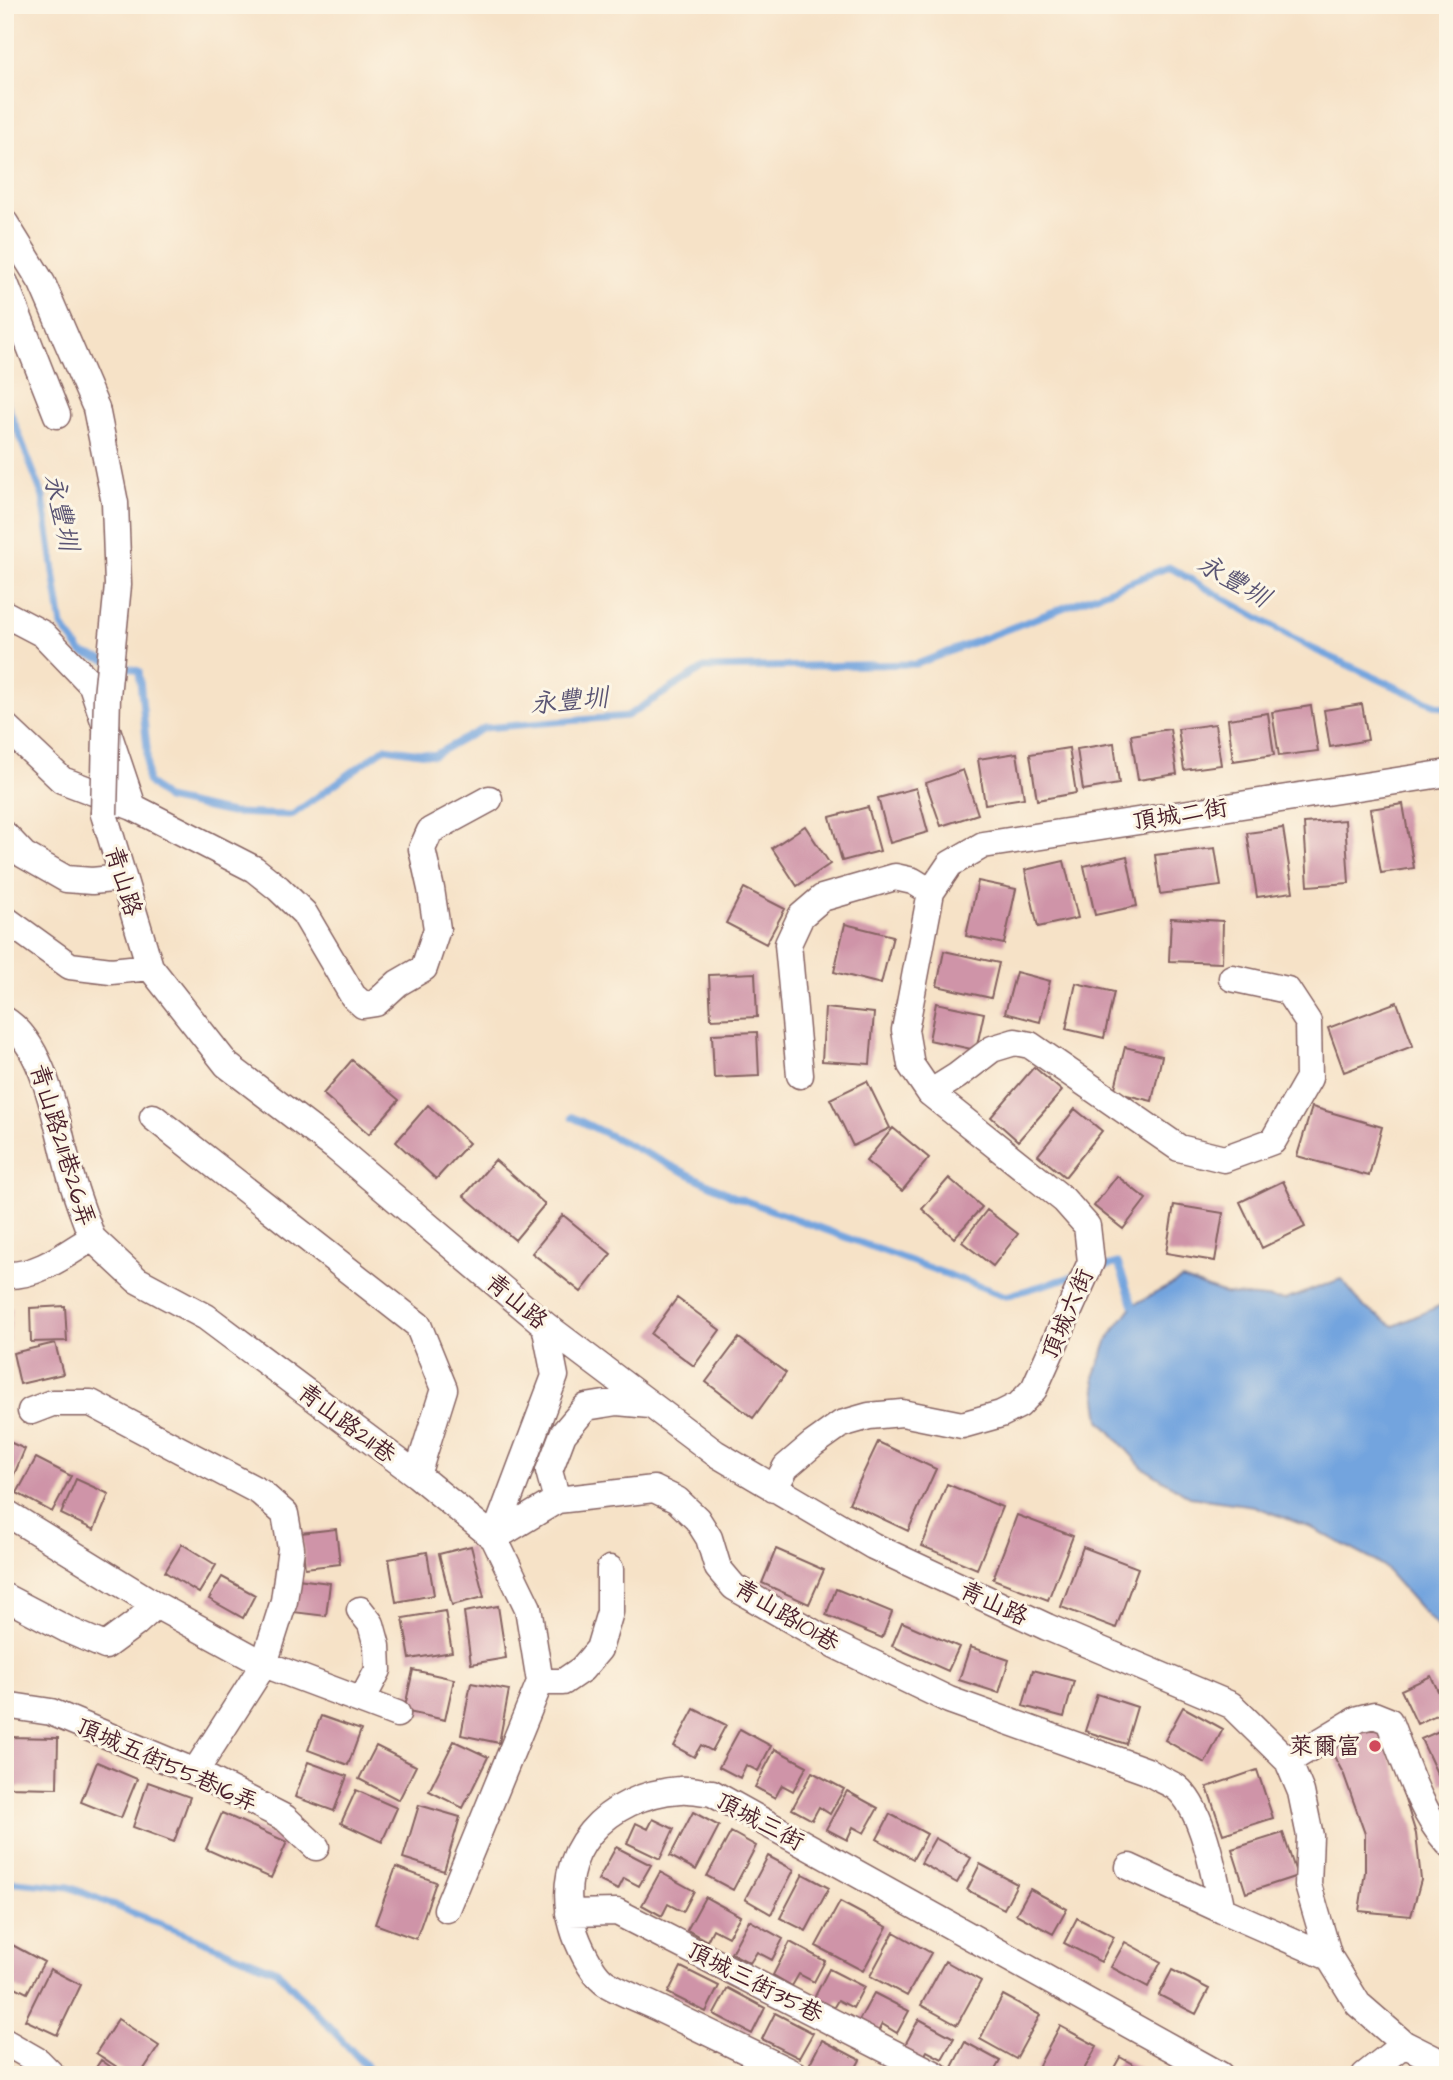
<svg xmlns="http://www.w3.org/2000/svg" width="1453" height="2080" viewBox="0 0 1453 2080" font-family="'Architects Daughter','LXGW WenKai TC',sans-serif">
	<style>
		.water { fill: #73a4de; stroke: #5e6284; stroke-width: 2 }
		.lines { fill: none; stroke-linecap: round; stroke-linejoin: round }
		.stream { stroke: #73a4de; stroke-width: 7 }
		.building { fill: #cf94a8 }
		.minor-casing { stroke: #866362; stroke-width: 29 }
		.minor { stroke: #fff; stroke-width: 26 }
		.minor-bridge-casing { stroke: #866362; stroke-width: 29; stroke-linecap: butt }
		.minor-bridge { stroke: #fff; stroke-width: 26 }
		.poi-dot { fill: #d1495b; stroke: #fcf5e5; stroke-width: 2.5 }
		.labels { text-anchor: middle; stroke-width: 6; stroke-linejoin: round; paint-order: stroke }
		.street-label { font-size: 24px; fill: #4a1f2b; stroke: #fcf5e5 }
		.poi-label { font-size: 24px; fill: #4a1f2b; stroke: #fcf5e5; text-anchor: end }
		.water-label { font-size: 26px; font-style: italic; fill: #5a5473; stroke: #fcf5e5 }
	</style>
	<rect width="100%" height="100%" fill="#fcf5e5"/>
	<filter id="ink" filterUnits="userSpaceOnUse"><feTurbulence type="fractalNoise" baseFrequency=".0143" numOctaves="2"/><feDisplacementMap in="SourceGraphic" scale="14" xChannelSelector="R" yChannelSelector="G"/><feConvolveMatrix kernelMatrix="1 2 1 2 8 2 1 2 1" color-interpolation-filters="sRGB"/></filter>
	<filter id="wash" filterUnits="userSpaceOnUse"><feTurbulence type="fractalNoise" baseFrequency=".00686" numOctaves="4" result="noise"/><feDisplacementMap in="SourceGraphic" scale="28" xChannelSelector="R" yChannelSelector="G"/><feGaussianBlur stdDeviation="1.57" result="paint"/><feColorMatrix in="noise" values="0 0 0 0 0 0 0 0 0 0 0 0 0 0 0 0 0 1.4 0 .05"/><feComposite in="paint" operator="in"/></filter>
	<g filter="url(#wash)">
		<rect width="100%" height="100%" fill="#f6e2c7"/>
		<path class="water" d="M 1182,1279 L 1225,1294 L 1285,1300 L 1341,1279 L 1364,1307 L 1394,1326 L 1448,1302 L 1448,1639 L 1382,1565 L 1314,1529 L 1254,1506 L 1190,1497 L 1142,1467 L 1100,1420 L 1094,1377 L 1109,1337 L 1133,1305 Z"/>
		<g class="lines">
			<path class="stream" d="M 5,398 L 43,497 L 62,626 L 82,653 L 105,660
				M 116,664 L 139,671 L 147,748 L 147,781 L 166,799 L 231,813 L 292,815 L 385,748 L 434,755 L 484,728 L 627,716 L 704,668 L 917,664 L 1169,567 L 1311,648 L 1426,701 L 1448,709
				M 572,1117 L 733,1196 L 1006,1296 L 1078,1275
				M 1096,1269 L 1118,1263 L 1133,1305
				M 5,1881 L 69,1887 L 277,1971 L 370,2070 L 379,2075"/>
		</g>
		<g id="blocks">
			<path class="building" d="M 1362,704 L 1368,740 L 1330,747 L 1324,710 Z
				M 1311,706 L 1318,751 L 1279,756 L 1272,712 Z
				M 1268,713 L 1274,755 L 1233,761 L 1228,719 Z
				M 1215,724 L 1221,765 L 1184,770 L 1178,729 Z
				M 1170,729 L 1177,774 L 1138,780 L 1131,735 Z
				M 1114,743 L 1119,784 L 1083,790 L 1077,749 Z
				M 1069,748 L 1076,793 L 1037,800 L 1030,754 Z
				M 1017,753 L 1024,798 L 985,804 L 978,759 Z
				M 963,770 L 978,814 L 941,826 L 926,783 Z
				M 916,788 L 928,832 L 890,843 L 878,798 Z
				M 1403,804 L 1414,868 L 1381,873 L 1370,809 Z
				M 868,807 L 880,851 L 842,861 L 830,817 Z
				M 1345,820 L 1349,883 L 1308,886 L 1304,823 Z
				M 805,826 L 830,864 L 797,886 L 772,848 Z
				M 1283,828 L 1293,892 L 1257,897 L 1247,833 Z
				M 1215,848 L 1221,886 L 1160,894 L 1155,855 Z
				M 1127,856 L 1137,906 L 1095,915 L 1084,866 Z
				M 1064,861 L 1078,918 L 1038,927 L 1025,870 Z
				M 978,881 L 1016,889 L 1004,944 L 966,936 Z
				M 744,888 L 785,909 L 766,944 L 726,923 Z
				M 1171,918 L 1223,921 L 1222,963 L 1169,961 Z
				M 845,924 L 893,936 L 881,984 L 834,972 Z
				M 944,951 L 999,963 L 991,998 L 937,986 Z
				M 1016,972 L 1050,981 L 1040,1022 L 1005,1013 Z
				M 755,973 L 757,1017 L 711,1019 L 709,975 Z
				M 1076,983 L 1114,992 L 1104,1038 L 1066,1029 Z
				M 1397,1002 L 1413,1046 L 1344,1072 L 1328,1028 Z
				M 936,1003 L 984,1013 L 976,1050 L 929,1040 Z
				M 825,1008 L 874,1013 L 870,1064 L 822,1061 Z
				M 757,1032 L 759,1076 L 714,1078 L 712,1034 Z
				M 1125,1047 L 1162,1056 L 1152,1101 L 1114,1092 Z
				M 352,1060 L 399,1100 L 369,1134 L 323,1094 Z
				M 1034,1067 L 1062,1091 L 1018,1141 L 991,1117 Z
				M 867,1081 L 890,1128 L 853,1146 L 830,1099 Z
				M 428,1105 L 469,1143 L 436,1179 L 396,1142 Z
				M 1312,1107 L 1382,1127 L 1369,1176 L 1297,1156 Z
				M 1075,1109 L 1102,1131 L 1065,1177 L 1038,1155 Z
				M 893,1128 L 929,1158 L 902,1191 L 866,1161 Z
				M 495,1160 L 545,1204 L 515,1240 L 464,1196 Z
				M 1117,1176 L 1146,1199 L 1123,1229 L 1094,1206 Z
				M 949,1178 L 982,1207 L 954,1238 L 922,1209 Z
				M 1283,1181 L 1305,1227 L 1262,1248 L 1240,1202 Z
				M 1174,1205 L 1223,1213 L 1215,1261 L 1166,1253 Z
				M 987,1210 L 1018,1234 L 993,1266 L 962,1242 Z
				M 563,1215 L 611,1254 L 581,1292 L 532,1253 Z
				M 677,1298 L 720,1330 L 694,1366 L 651,1334 Z
				M 65,1306 L 67,1341 L 31,1342 L 30,1308 Z
				M 5,1307 L 12,1308 L 9,1343 L 5,1343 Z
				M 739,1338 L 786,1373 L 753,1418 L 706,1382 Z
				M 55,1343 L 63,1374 L 20,1384 L 13,1353 Z
				M 5,1440 L 25,1449 L 10,1484 L 5,1482 Z
				M 878,1442 L 936,1469 L 908,1531 L 849,1503 Z
				M 36,1458 L 71,1476 L 52,1512 L 17,1493 Z
				M 76,1479 L 109,1494 L 94,1530 L 61,1514 Z
				M 947,1484 L 1002,1507 L 977,1569 L 922,1546 Z
				M 1017,1515 L 1073,1536 L 1048,1600 L 993,1579 Z
				M 336,1529 L 340,1564 L 305,1568 L 301,1533 Z
				M 182,1544 L 216,1565 L 199,1593 L 165,1572 Z
				M 471,1546 L 484,1597 L 452,1605 L 439,1554 Z
				M 1083,1547 L 1138,1568 L 1116,1628 L 1061,1607 Z
				M 776,1549 L 824,1570 L 809,1604 L 762,1583 Z
				M 427,1552 L 434,1595 L 396,1602 L 389,1559 Z
				M 222,1577 L 255,1595 L 243,1618 L 209,1599 Z
				M 297,1579 L 330,1583 L 326,1616 L 293,1612 Z
				M 836,1589 L 892,1612 L 882,1638 L 826,1615 Z
				M 498,1606 L 506,1658 L 471,1664 L 464,1612 Z
				M 445,1611 L 452,1652 L 410,1659 L 403,1618 Z
				M 902,1622 L 959,1647 L 948,1671 L 892,1646 Z
				M 970,1647 L 1009,1660 L 999,1693 L 959,1680 Z
				M 413,1670 L 454,1679 L 445,1720 L 404,1711 Z
				M 1033,1670 L 1074,1681 L 1064,1717 L 1023,1706 Z
				M 1431,1676 L 1447,1710 L 1417,1724 L 1401,1690 Z
				M 471,1683 L 509,1690 L 499,1743 L 461,1735 Z
				M 1097,1694 L 1137,1707 L 1126,1744 L 1085,1731 Z
				M 1183,1707 L 1223,1729 L 1205,1763 L 1165,1740 Z
				M 694,1709 L 726,1725 L 712,1751 L 701,1745 L 694,1757 L 674,1746 Z
				M 321,1716 L 361,1730 L 348,1765 L 308,1750 Z
				M 1374,1721 L 1396,1770 L 1416,1834 L 1421,1880 L 1411,1916 L 1359,1911 L 1365,1872 L 1365,1834 L 1344,1775 L 1328,1745 Z
				M 1448,1727 L 1448,1781 L 1442,1784 L 1421,1739 Z
				M 740,1729 L 771,1746 L 758,1771 L 746,1765 L 740,1778 L 719,1767 Z
				M 6,1737 L 58,1738 L 57,1788 L 6,1787 Z
				M 454,1741 L 488,1757 L 463,1808 L 429,1791 Z
				M 376,1746 L 416,1766 L 399,1800 L 359,1779 Z
				M 775,1749 L 807,1766 L 793,1791 L 782,1785 L 775,1798 L 755,1787 Z
				M 97,1762 L 137,1779 L 121,1818 L 81,1802 Z
				M 308,1762 L 347,1776 L 334,1811 L 295,1797 Z
				M 1257,1770 L 1273,1818 L 1223,1834 L 1207,1787 Z
				M 812,1772 L 844,1789 L 830,1814 L 819,1807 L 812,1820 L 792,1809 Z
				M 148,1782 L 190,1797 L 174,1842 L 133,1827 Z
				M 356,1790 L 397,1808 L 382,1842 L 341,1823 Z
				M 847,1791 L 878,1808 L 864,1833 L 853,1827 L 847,1840 L 826,1829 Z
				M 419,1805 L 460,1817 L 444,1871 L 403,1858 Z
				M 693,1812 L 719,1826 L 696,1870 L 670,1856 Z
				M 222,1813 L 287,1842 L 271,1878 L 206,1849 Z
				M 890,1814 L 927,1834 L 913,1859 L 877,1839 Z
				M 653,1819 L 674,1829 L 660,1859 L 627,1843 L 636,1823 L 648,1829 Z
				M 731,1832 L 756,1846 L 733,1890 L 707,1876 Z
				M 1283,1833 L 1297,1876 L 1246,1893 L 1232,1849 Z
				M 935,1838 L 971,1858 L 957,1883 L 921,1863 Z
				M 616,1847 L 651,1865 L 639,1886 L 624,1878 L 618,1890 L 598,1880 Z
				M 768,1856 L 794,1870 L 771,1914 L 745,1899 Z
				M 980,1864 L 1017,1884 L 1004,1909 L 967,1890 Z
				M 396,1867 L 436,1882 L 416,1939 L 375,1924 Z
				M 660,1872 L 694,1891 L 683,1912 L 668,1904 L 662,1916 L 642,1905 Z
				M 803,1874 L 829,1888 L 806,1931 L 780,1918 Z
				M 1030,1889 L 1067,1909 L 1053,1934 L 1016,1914 Z
				M 705,1897 L 740,1916 L 728,1937 L 713,1929 L 707,1941 L 687,1930 Z
				M 840,1902 L 887,1927 L 863,1971 L 816,1946 Z
				M 1077,1918 L 1114,1937 L 1101,1962 L 1064,1943 Z
				M 749,1920 L 783,1939 L 772,1960 L 757,1952 L 750,1963 L 731,1953 Z
				M 894,1932 L 931,1953 L 907,1996 L 870,1976 Z
				M 5,1941 L 44,1962 L 27,1993 L 5,1982 Z
				M 790,1942 L 825,1961 L 814,1982 L 799,1974 L 792,1986 L 773,1975 Z
				M 1125,1942 L 1161,1962 L 1148,1987 L 1111,1967 Z
				M 945,1961 L 981,1981 L 957,2025 L 921,2005 Z
				M 681,1967 L 719,1986 L 706,2012 L 668,1993 Z
				M 50,1969 L 81,1985 L 57,2035 L 25,2020 Z
				M 829,1969 L 864,1987 L 853,2008 L 838,2000 L 831,2012 L 812,2002 Z
				M 1172,1970 L 1209,1989 L 1196,2014 L 1159,1995 Z
				M 728,1988 L 765,2008 L 752,2034 L 714,2014 Z
				M 874,1993 L 909,2011 L 897,2033 L 882,2024 L 876,2036 L 856,2026 Z
				M 1003,1995 L 1040,2015 L 1016,2059 L 980,2039 Z
				M 775,2013 L 813,2033 L 799,2058 L 762,2039 Z
				M 118,2019 L 159,2046 L 140,2075 L 129,2075 L 96,2053 Z
				M 919,2019 L 954,2038 L 942,2059 L 927,2051 L 921,2062 L 901,2052 Z
				M 1060,2026 L 1097,2046 L 1081,2075 L 1046,2075 L 1037,2069 Z
				M 822,2040 L 860,2060 L 852,2075 L 827,2075 L 809,2065 Z
				M 965,2042 L 1000,2061 L 992,2075 L 948,2075 Z
				M 1120,2057 L 1152,2075 L 1110,2075 Z
				M 101,2060 L 122,2075 L 91,2075 Z"/>
		</g>
	</g>
	<g filter="url(#ink)">
		<use href="#blocks" fill-opacity="0" stroke="#866362" stroke-width="2"/>
		<g class="lines">
			<defs>
				<path id="minor" d="M 5,223 L 42,283 L 96,408
					M 5,283 L 57,415
					M 5,614 L 43,634 L 92,685 L 133,807
					M 5,726 L 62,780 L 133,807 L 254,869 L 278,888 L 304,913 L 353,996 L 363,1005 L 376,1003 L 398,983 L 424,968 L 437,929 L 431,889 L 422,849 L 430,831 L 489,799
					M 104,814 L 150,967 L 227,1065 L 336,1148 L 545,1325 L 715,1453 L 873,1546 L 1047,1627 L 1231,1705 L 1288,1761 L 1301,1792 L 1310,1836 L 1308,1885 L 1329,1957 L 1358,2004 L 1404,2044 L 1448,2066
					M 5,835 L 24,855 L 66,879 L 92,881 L 122,878
					M 5,919 L 70,966 L 111,971 L 150,967
					M 5,1020 C 46,1046 56,1123 68,1166 C 74,1191 84,1215 92,1238
					M 800,1075 L 788,944 L 801,916 L 822,898 L 895,877 L 913,881 L 931,892
					M 930,1093 L 957,1076 L 992,1049 L 1015,1042 L 1030,1045 L 1179,1148 L 1224,1159 L 1273,1141 L 1309,1078 L 1308,1022 L 1287,990 L 1232,978
					M 153,1117 L 418,1325 L 444,1389 L 417,1475
					M 5,1275 C 37,1277 66,1254 92,1238 L 137,1280 L 206,1317 L 417,1475 L 494,1538 L 555,1376 L 545,1325
					M 31,1411 L 52,1403 L 91,1403 L 260,1492 L 285,1514 L 291,1548 L 284,1601 L 264,1664 L 195,1772
					M 774,1489 L 786,1467 L 813,1444 L 841,1424 L 869,1416 L 902,1413 L 962,1425 L 1001,1414 L 1019,1405 L 1034,1389 L 1091,1262 L 1087,1226 L 1064,1200 L 930,1093 L 911,1065 L 905,1030 L 931,892 L 950,864 L 983,845 L 1448,773
					M 557,1500 L 549,1471 L 563,1434 L 586,1407 L 617,1402 L 650,1405
					M 5,1512 L 156,1605 L 264,1664 L 397,1714
					M 5,1597 L 70,1631 L 105,1646 L 135,1624 L 156,1605
					M 360,1610 L 371,1624 L 377,1646 L 378,1670 L 362,1700
					M 540,1682 L 563,1682 L 582,1669 L 599,1649 L 610,1612 L 610,1569
					M 5,1705 L 51,1712 L 195,1772 L 285,1818 L 316,1847
					M 1288,1761 L 1358,1719 L 1374,1715 L 1389,1721 C 1404,1759 1421,1814 1448,1843
					M 1129,1867 L 1222,1910
					M 447,1909 L 540,1682 L 528,1608 L 494,1538 L 557,1500 L 654,1489 L 677,1500 L 697,1519 L 709,1538 L 718,1568 L 734,1587 L 835,1645 L 949,1700 L 1147,1771 C 1155,1777 1168,1782 1176,1787 C 1204,1809 1214,1876 1222,1910 L 1329,1957
					M 569,1913 L 617,1912 L 936,2075
					M 5,2042 L 38,2061 L 52,2075
					M 796,2075 C 751,2053 706,2031 662,2010 C 646,2002 617,1991 604,1982 C 591,1972 577,1942 573,1927 C 551,1852 607,1795 680,1790 C 690,1789 701,1792 712,1793 L 1220,2075
					M 1365,2075 L 1404,2044"/>
			</defs>
			<use href="#minor" class="minor-casing"/>
			<use href="#minor" class="minor"/>
			<defs>
				<path id="minor-bridge" d="M 96,408 L 115,503 L 118,585 L 107,696 L 104,814"/>
			</defs>
			<use href="#minor-bridge" class="minor-bridge-casing"/>
			<use href="#minor-bridge" class="minor-bridge"/>
		</g>
	</g>
	<circle class="poi-dot" cx="1375" cy="1746" r="7"/>
	<g class="labels">
		<g class="street-label">
			<text transform="translate(1180 814) rotate(-9)" y="8">頂城二街</text>
			<text transform="translate(124 881) rotate(73)" y="8">青山路</text>
			<text transform="translate(63 1145) rotate(73)" y="8">青山路211巷26弄</text>
			<text transform="translate(517 1301) rotate(40)" y="8">青山路</text>
			<text transform="translate(1067 1314) rotate(-67)" y="8">頂城六街</text>
			<text transform="translate(347 1423) rotate(37)" y="8">青山路211巷</text>
			<text transform="translate(994 1603) rotate(25)" y="8">青山路</text>
			<text transform="translate(787 1615) rotate(31)" y="8">青山路101巷</text>
			<text transform="translate(167 1764) rotate(24)" y="8">頂城五街55巷16弄</text>
			<text transform="translate(760 1821) rotate(28)" y="8">頂城三街</text>
			<text transform="translate(755 1982) rotate(27)" y="8">頂城三街35巷</text>
		</g>
		<g class="poi-label">
			<text x="1361" y="1754">萊爾富</text>
		</g>
		<g class="water-label">
			<text transform="translate(62 512) rotate(78)" y="9">永豐圳</text>
			<text transform="translate(1234 580) rotate(30)" y="9">永豐圳</text>
			<text transform="translate(569 700) rotate(-5)" y="9">永豐圳</text>
		</g>
	</g>
	<rect width="1453" height="2080" fill="none" stroke="#fcf5e5" stroke-width="28"/>
</svg>
